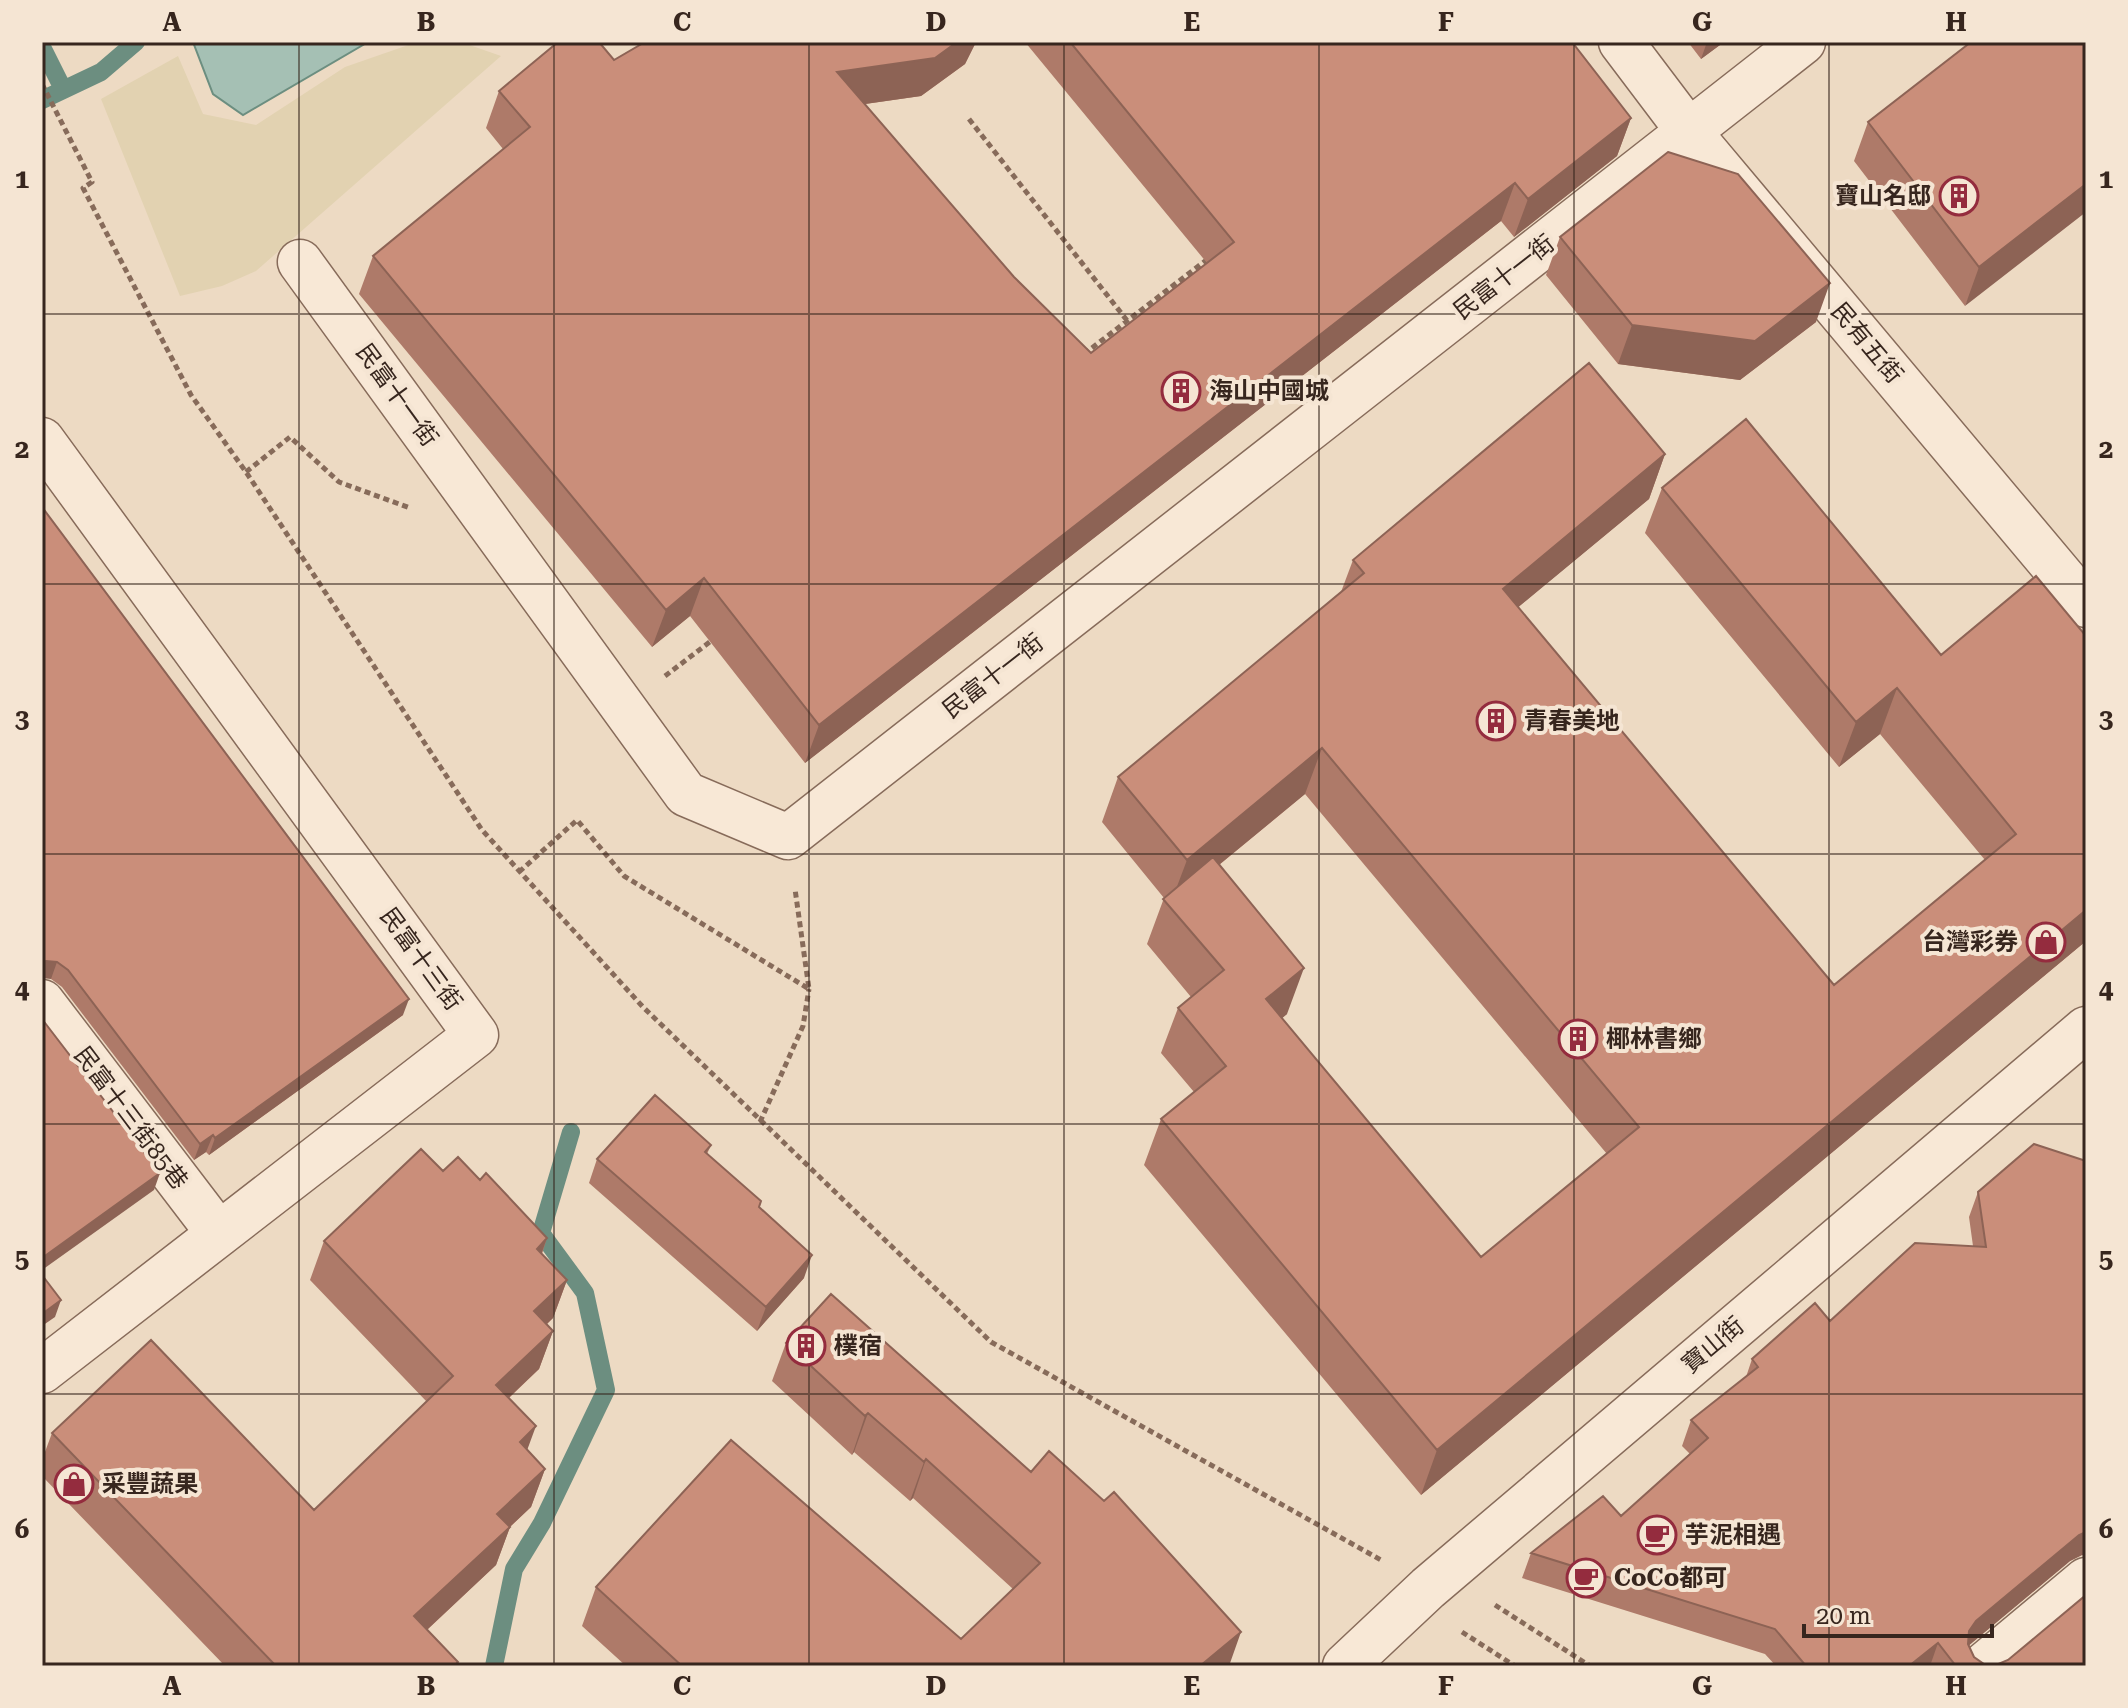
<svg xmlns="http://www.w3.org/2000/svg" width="2128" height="1708" viewBox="0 0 2128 1708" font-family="'Roboto Serif','Noto Sans TC',serif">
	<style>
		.farmland { fill: #e2d2b1 }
		.water { fill: #a5c0b4; stroke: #6c8e80; stroke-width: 2 }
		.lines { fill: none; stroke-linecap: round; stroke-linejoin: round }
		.stream { stroke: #6c8e80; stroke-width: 18 }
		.minor-casing { stroke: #876b5a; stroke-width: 47 }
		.path { stroke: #876b5a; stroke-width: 5; stroke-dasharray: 6 4; stroke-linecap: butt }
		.minor { stroke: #f8e8d6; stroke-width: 44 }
		.wall { fill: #ae7a69; fill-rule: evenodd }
		.shaded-wall { fill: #8d6355 }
		.building { fill: #ca8e7a; stroke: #8d6355; stroke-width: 2 }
		.grid { fill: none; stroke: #37261e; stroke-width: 2; stroke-opacity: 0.55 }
		.labels { text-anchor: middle; stroke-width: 8; stroke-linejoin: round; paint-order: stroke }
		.poi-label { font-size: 24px; font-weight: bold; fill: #37261e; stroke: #f5e5d3; text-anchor: start }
		.street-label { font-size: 24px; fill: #37261e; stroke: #f5e5d3 }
		.neatline { fill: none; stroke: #37261e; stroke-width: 3 }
		.grid-label { font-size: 26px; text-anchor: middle; font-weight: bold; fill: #37261e }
	</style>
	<rect width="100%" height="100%" fill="#eddac3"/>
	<path class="farmland" d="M 417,42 L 461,42 L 501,56 L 256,271 L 222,286 L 180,296 L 101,99 L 178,56 L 203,114 L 256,125 L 345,67 Z"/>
	<path class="water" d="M 193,42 L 368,42 L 243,115 L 213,94 Z"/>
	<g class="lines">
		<path class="stream" d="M 42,47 L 63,89
			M 42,100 L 101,72 L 136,42
			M 494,1666 L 514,1569 L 542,1523 L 606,1390 L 585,1293 L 541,1233 L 571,1132"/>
		<defs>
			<path id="minor" d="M 1621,42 L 1689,132 L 2086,605
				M 300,262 L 686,794 L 788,837 L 1803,42
				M 42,440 L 476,1035 L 42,1371
				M 42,1002 L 219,1234
				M 1345,1666 L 1428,1588 L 2086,1029
				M 1983,1666 L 2086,1580"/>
		</defs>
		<use href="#minor" class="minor-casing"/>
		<path class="path" d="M 42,84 L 92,182 L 83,188 L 191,395 L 246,472 L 482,830 L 643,1007 L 991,1342 L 1381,1560
			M 969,119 L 1129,323
			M 1084,354 L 1209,258
			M 246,472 L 290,437 L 339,482 L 410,508
			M 665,676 L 715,638
			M 519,872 L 577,820 L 624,876 L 809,989 L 795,889
			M 760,1122 L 803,1026 L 809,989
			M 1495,1605 L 1590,1666
			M 1462,1632 L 1515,1666"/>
		<use href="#minor" class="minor"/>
	</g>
	<path class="wall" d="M 645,42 L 976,42 L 965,64 L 921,96 L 865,104 L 1014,277 L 1091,353 L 1207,263 L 1025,42 L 1572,42 L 1631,118 L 1617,156 L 1514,237 L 1501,221 L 805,763 L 690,616 L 652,647 L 359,294 L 373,256 L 503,149 L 486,128 L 499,91 L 614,60 Z
		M 1688,42 L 1724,42 L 1701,59 Z
		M 2086,42 L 1965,306 L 1854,161 L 1868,122 Z
		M 1560,237 L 1816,322 L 1740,380 L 1618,364 L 1546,275 Z
		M 1665,454 L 1649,499 L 1518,607 L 1834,985 L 1985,860 L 1880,734 L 1839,767 L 1645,533 L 1662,488 L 1941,655 L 2086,636 L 2086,941 L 1421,1495 L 1144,1165 L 1161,1119 L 1194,1092 L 1161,1053 L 1178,1008 L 1191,997 L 1147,944 L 1164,898 L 1102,822 L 1118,777 L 1341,592 L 1353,560 ZM 1305,794 L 1607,1154 L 1481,1257 L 1282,1018 L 1287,1014 L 1219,865 Z
		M 42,507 L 403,1015 L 209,1155 L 206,1152 L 194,1160 L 62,987 L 51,979 Z
		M 2086,1111 L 2086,1556 L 2082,1555 L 2070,1561 L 1968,1646 L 1974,1657 L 1984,1664 L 2086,1666 L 1776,1666 L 1765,1654 L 1522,1578 L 1531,1553 L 1621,1516 L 1690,1454 L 1682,1446 L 1691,1420 L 1746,1377 L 1752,1359 L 1830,1321 L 1973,1246 L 1969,1217 L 1978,1192 L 2086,1161 L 2083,1119 Z
		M 711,1145 L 707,1154 L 759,1207 L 804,1278 L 757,1331 L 589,1183 L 597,1159 Z
		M 443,1171 L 480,1180 L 547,1238 L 542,1254 L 567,1280 L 553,1318 L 547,1324 L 553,1331 L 539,1369 L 509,1398 L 527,1450 L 545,1469 L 531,1507 L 510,1527 L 496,1565 L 427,1630 L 456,1666 L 225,1666 L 42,1476 L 42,1460 L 52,1433 L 314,1510 L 427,1402 L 310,1280 L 324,1241 Z
		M 786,1343 L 1229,1666 L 626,1666 L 582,1626 L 596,1587 L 961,1639 L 1013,1589 L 913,1498 L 910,1501 L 854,1452 L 852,1455 L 772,1381 Z"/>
	<path class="shaded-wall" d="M 957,42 L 976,42 L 965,64 L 921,96 L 823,110 L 837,72 Z
		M 1707,42 L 1724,42 L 1701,59 Z
		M 1631,118 L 1617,156 L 1514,237 L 1528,199 Z
		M 1515,183 L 1501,221 L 805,763 L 819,725 Z
		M 2086,184 L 2086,212 L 1965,306 L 1979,267 Z
		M 1830,283 L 1816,322 L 1740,380 L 1618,364 L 1632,325 Z
		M 1665,454 L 1649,499 L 1486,634 L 1503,589 Z
		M 704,578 L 690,616 L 652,647 L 666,610 Z
		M 1897,688 L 1880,734 L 1839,767 L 1856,722 Z
		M 1322,748 L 1305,794 L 1170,905 L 1187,860 Z
		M 2086,910 L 2086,941 L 1421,1495 L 1437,1450 Z
		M 46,961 L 57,962 L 51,979 L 42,978 L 42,962 Z
		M 1304,968 L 1287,1014 L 1250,1045 L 1266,999 Z
		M 409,999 L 403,1015 L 209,1155 L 215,1138 Z
		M 213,1135 L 206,1152 L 194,1160 L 200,1144 Z
		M 160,1173 L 154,1190 L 42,1270 L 42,1258 Z
		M 547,1238 L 533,1277 L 537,1249 Z
		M 812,1255 L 804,1278 L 757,1331 L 766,1307 Z
		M 567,1280 L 553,1318 L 520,1349 L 534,1311 Z
		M 61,1300 L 55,1317 L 42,1326 L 42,1314 Z
		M 553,1331 L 539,1369 L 482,1423 L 496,1385 Z
		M 868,1413 L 854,1452 L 852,1455 L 865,1416 Z
		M 536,1426 L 522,1464 L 520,1442 Z
		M 926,1459 L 913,1498 L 910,1501 L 924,1462 Z
		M 545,1469 L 531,1507 L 483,1552 L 497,1514 Z
		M 510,1527 L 496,1565 L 400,1655 L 414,1616 Z
		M 2086,1532 L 2086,1556 L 2082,1555 L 2070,1561 L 1967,1647 L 1969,1631 L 1976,1621 L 2079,1535 Z
		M 1241,1632 L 1229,1666 L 1200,1666 Z
		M 1938,1643 L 1930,1666 L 1909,1666 Z"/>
	<path class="building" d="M 558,42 L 599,42 L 614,60 L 645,42 L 957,42 L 935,58 L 837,72 L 1014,277 L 1091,353 L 1234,242 L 1070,42 L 1572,42 L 1631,118 L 1528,199 L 1515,183 L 819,725 L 704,578 L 666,610 L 373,256 L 530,127 L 499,91 Z
		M 1971,42 L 2086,42 L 2086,184 L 1979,267 L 1868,122 Z
		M 1668,152 L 1738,174 L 1830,283 L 1755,341 L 1632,325 L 1560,237 Z
		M 1589,363 L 1665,454 L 1503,589 L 1834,985 L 2016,834 L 1897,688 L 1856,722 L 1662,488 L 1746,419 L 1941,655 L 2036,576 L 2086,636 L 2086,910 L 1437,1450 L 1161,1119 L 1226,1066 L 1178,1008 L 1224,970 L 1163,899 L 1213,857 L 1304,968 L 1266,999 L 1481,1257 L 1639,1127 L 1322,748 L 1187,860 L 1118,777 L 1364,573 L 1353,560 Z
		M 42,507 L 409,999 L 215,1138 L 213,1135 L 200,1144 L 68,970 L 57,962 L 46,961 L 42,962 Z
		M 42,1019 L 160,1173 L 42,1258 Z
		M 655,1095 L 711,1145 L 705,1152 L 761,1201 L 759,1207 L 812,1255 L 766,1307 L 597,1159 Z
		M 2034,1144 L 2086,1161 L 2086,1532 L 2079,1535 L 1976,1621 L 1969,1631 L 1968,1644 L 1974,1657 L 1984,1664 L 1996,1665 L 2008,1660 L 2086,1595 L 2086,1666 L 1956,1666 L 1938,1643 L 1909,1666 L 1806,1666 L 1775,1629 L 1531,1553 L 1603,1496 L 1621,1516 L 1708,1438 L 1691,1420 L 1758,1367 L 1752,1359 L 1815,1303 L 1830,1321 L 1915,1243 L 1986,1247 L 1978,1192 Z
		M 421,1149 L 443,1171 L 458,1157 L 480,1180 L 486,1173 L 547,1238 L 537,1249 L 567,1280 L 534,1311 L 553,1331 L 496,1385 L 536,1426 L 520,1442 L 545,1469 L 497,1514 L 510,1527 L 414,1616 L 458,1662 L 454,1666 L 276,1666 L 52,1433 L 151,1340 L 314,1510 L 453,1376 L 324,1241 Z
		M 42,1275 L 61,1300 L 42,1314 Z
		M 831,1294 L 1031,1472 L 1049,1451 L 1104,1501 L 1114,1492 L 1241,1632 L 1200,1666 L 682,1666 L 596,1587 L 731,1440 L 961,1639 L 1040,1563 L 926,1459 L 924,1462 L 868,1413 L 865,1416 L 786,1343 Z"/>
	<path class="grid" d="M 299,42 L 299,1666M 554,42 L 554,1666M 809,42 L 809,1666M 1064,42 L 1064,1666M 1319,42 L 1319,1666M 1574,42 L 1574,1666M 1829,42 L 1829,1666M 42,314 L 2086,314M 42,584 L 2086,584M 42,854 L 2086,854M 42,1124 L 2086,1124M 42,1394 L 2086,1394"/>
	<defs>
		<symbol id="building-ring" viewBox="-11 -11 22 22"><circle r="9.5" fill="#f5e5d3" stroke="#942c3e" stroke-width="1.5"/><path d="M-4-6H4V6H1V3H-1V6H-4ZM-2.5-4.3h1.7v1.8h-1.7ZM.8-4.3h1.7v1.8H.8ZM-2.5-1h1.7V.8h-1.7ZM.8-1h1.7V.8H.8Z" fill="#942c3e"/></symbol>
		<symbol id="shop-ring" viewBox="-11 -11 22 22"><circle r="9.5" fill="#f5e5d3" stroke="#942c3e" stroke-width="1.5"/><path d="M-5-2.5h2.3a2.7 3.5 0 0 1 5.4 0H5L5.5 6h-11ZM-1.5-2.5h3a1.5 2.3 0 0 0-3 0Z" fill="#942c3e"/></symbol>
		<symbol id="cafe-ring" viewBox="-11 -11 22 22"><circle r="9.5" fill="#f5e5d3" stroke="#942c3e" stroke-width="1.5"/><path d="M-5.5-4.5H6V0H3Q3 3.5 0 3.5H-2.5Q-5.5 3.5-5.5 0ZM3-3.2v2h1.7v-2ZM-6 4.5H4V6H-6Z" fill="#942c3e"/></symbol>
	</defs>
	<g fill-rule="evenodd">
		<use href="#building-ring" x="1937" y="174" width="44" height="44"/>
		<use href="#building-ring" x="1159" y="369" width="44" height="44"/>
		<use href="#building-ring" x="1474" y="699" width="44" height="44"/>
		<use href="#shop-ring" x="2024" y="920" width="44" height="44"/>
		<use href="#building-ring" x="1556" y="1017" width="44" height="44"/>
		<use href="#building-ring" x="784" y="1324" width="44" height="44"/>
		<use href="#shop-ring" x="52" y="1462" width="44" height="44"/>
		<use href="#cafe-ring" x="1635" y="1513" width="44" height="44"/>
		<use href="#cafe-ring" x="1564" y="1556" width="44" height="44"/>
	</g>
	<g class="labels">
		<g class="poi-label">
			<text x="1931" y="204" text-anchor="end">寶山名邸</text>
			<text x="1209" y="399">海山中國城</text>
			<text x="1524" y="729">青春美地</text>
			<text x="2018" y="950" text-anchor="end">台灣彩券</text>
			<text x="1606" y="1047">椰林書鄉</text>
			<text x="834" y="1354">樸宿</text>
			<text x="102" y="1492">采豐蔬果</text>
			<text x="1685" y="1543">芋泥相遇</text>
			<text x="1614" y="1586">CoCo都可</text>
		</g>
		<g class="street-label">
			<text transform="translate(1504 277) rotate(-38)" y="8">民富十一街</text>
			<text transform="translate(1867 343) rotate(50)" y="8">民有五街</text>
			<text transform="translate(397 395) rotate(54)" y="8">民富十一街</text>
			<text transform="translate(993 676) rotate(-38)" y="8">民富十一街</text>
			<text transform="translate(421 959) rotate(54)" y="8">民富十三街</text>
			<text transform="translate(131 1118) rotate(53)" y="8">民富十三街85巷</text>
			<text transform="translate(1713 1345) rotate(-40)" y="8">寶山街</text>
		</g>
	</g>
	<rect width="2128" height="1708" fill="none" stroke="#f5e5d3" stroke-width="88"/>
	<path d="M1804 1624v12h188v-12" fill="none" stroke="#37261e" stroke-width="4"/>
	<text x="1816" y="1624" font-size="24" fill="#37261e" stroke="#f5e5d3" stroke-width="6" paint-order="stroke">20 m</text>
	<rect x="44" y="44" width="2040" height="1620" class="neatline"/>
	<g class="grid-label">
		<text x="172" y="31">A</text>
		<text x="426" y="31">B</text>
		<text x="682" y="31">C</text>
		<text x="936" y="31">D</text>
		<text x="1192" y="31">E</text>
		<text x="1446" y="31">F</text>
		<text x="1702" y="31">G</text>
		<text x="1956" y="31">H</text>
		<text x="22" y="188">1</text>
		<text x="2106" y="188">1</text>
		<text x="22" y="458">2</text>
		<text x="2106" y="458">2</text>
		<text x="22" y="728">3</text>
		<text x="2106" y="728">3</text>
		<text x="22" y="998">4</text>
		<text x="2106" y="998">4</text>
		<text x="22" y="1268">5</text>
		<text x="2106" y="1268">5</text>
		<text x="22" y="1538">6</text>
		<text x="2106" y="1538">6</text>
		<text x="172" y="1695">A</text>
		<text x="426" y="1695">B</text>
		<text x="682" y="1695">C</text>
		<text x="936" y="1695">D</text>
		<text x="1192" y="1695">E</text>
		<text x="1446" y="1695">F</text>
		<text x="1702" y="1695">G</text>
		<text x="1956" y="1695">H</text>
	</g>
</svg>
